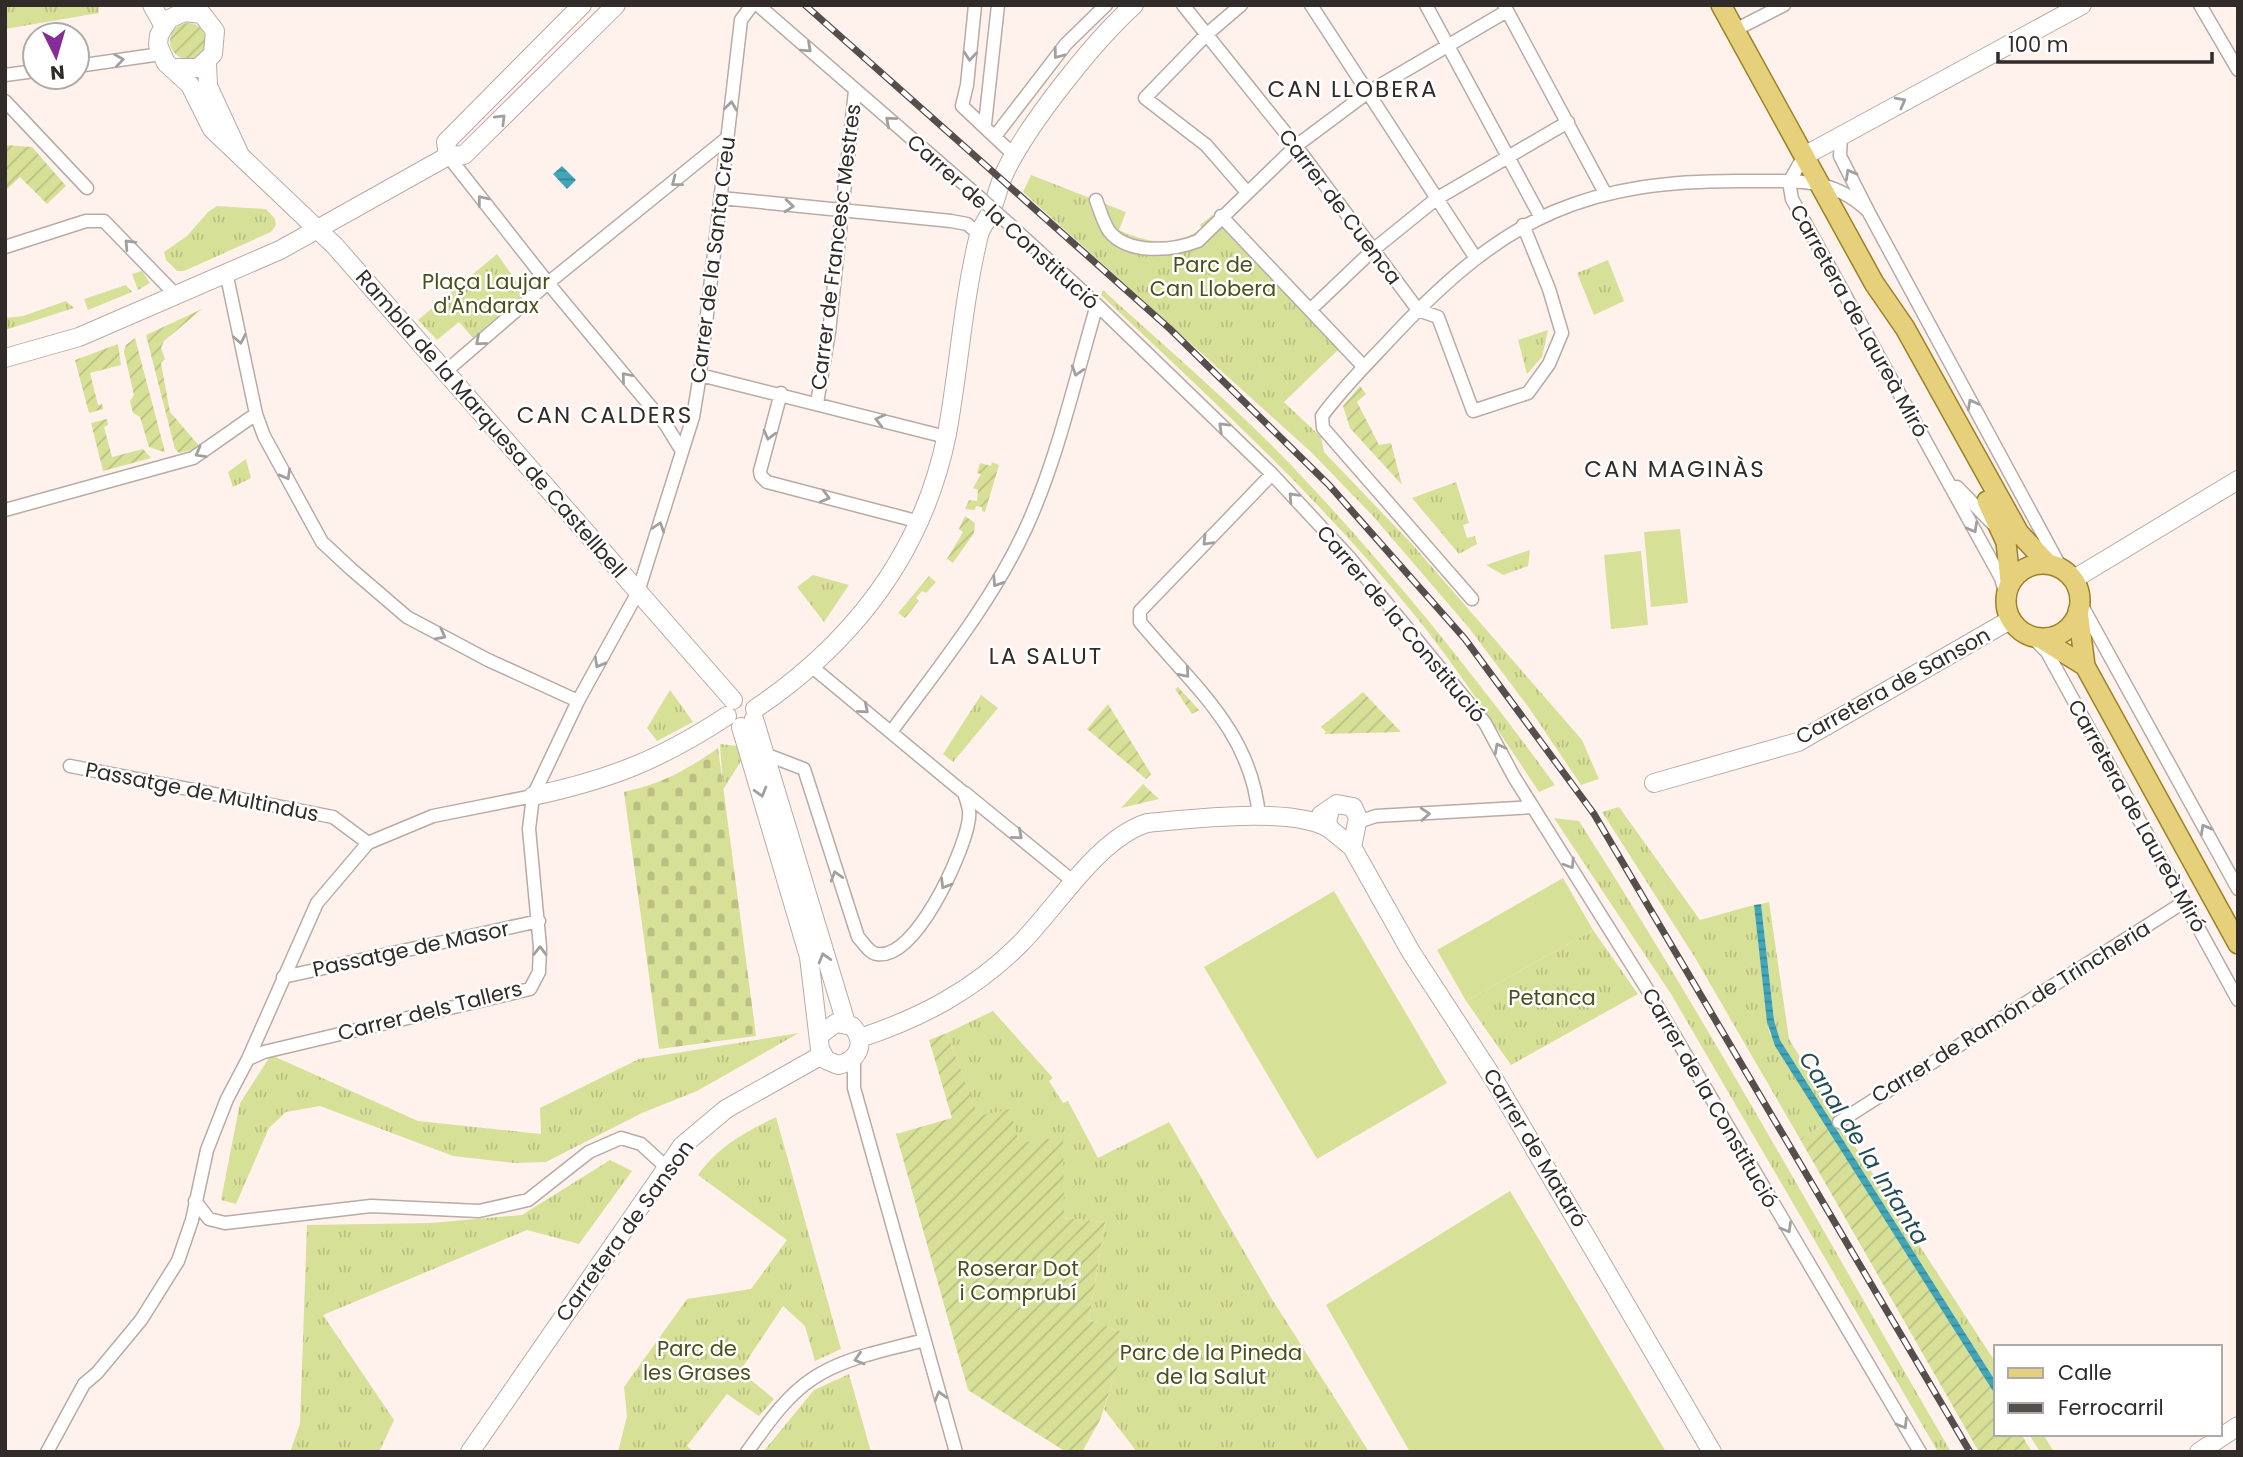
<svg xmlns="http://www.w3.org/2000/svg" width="2243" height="1457" viewBox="0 0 2243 1457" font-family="Poppins,sans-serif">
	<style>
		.grass { fill: url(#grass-tufts) }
		.cemetery { fill: url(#cemetery-stones) }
		.garden { fill: url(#garden-furrows) }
		.pitch { fill: #d7e097 }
		.water { fill: url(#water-rules) }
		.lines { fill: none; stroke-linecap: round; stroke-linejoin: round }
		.street-casing { stroke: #b8aba6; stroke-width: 15 }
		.secondary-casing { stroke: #b8aba6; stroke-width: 20 }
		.primary-casing { stroke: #9c8226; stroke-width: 22 }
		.street { stroke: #fff; stroke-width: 12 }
		.secondary { stroke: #fff; stroke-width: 18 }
		.primary { stroke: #e6d07c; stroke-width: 19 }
		.rail-casing { stroke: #554e4c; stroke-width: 7 }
		.rail { stroke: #fff; stroke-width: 4.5; stroke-dasharray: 13; stroke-linecap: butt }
		.street-bridge-casing { stroke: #b8aba6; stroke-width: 15; stroke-linecap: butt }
		.street-bridge { stroke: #fff; stroke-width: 12 }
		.oneway { stroke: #a2a09f }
		.labels { text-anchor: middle; stroke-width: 5; stroke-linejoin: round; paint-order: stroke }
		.street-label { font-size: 21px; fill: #312c2a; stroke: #fff }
		.park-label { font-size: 21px; fill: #4c511b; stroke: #fff }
		.neighbourhood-label { font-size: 23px; letter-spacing: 2px; fill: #312c2a; stroke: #fff }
		.water-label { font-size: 23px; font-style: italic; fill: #214d56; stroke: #fff }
	</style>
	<defs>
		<pattern id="grass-tufts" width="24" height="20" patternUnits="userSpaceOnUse" patternTransform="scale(1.75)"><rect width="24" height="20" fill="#d7e097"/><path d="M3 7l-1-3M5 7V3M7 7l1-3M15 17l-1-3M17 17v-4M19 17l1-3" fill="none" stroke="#b9c082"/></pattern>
		<pattern id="cemetery-stones" width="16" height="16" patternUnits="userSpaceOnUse" patternTransform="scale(1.75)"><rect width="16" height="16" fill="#d7e097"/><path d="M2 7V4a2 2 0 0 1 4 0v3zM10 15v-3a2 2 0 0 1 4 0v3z" fill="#b9c082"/></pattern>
		<pattern id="garden-furrows" width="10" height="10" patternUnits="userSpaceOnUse" patternTransform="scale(1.75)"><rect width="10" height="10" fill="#d7e097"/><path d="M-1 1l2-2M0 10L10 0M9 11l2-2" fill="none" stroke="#b9c082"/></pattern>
		<pattern id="water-rules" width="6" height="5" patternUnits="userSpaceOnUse" patternTransform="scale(1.75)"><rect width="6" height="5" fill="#42a6b9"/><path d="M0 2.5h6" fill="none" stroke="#388797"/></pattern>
	</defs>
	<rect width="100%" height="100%" fill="#fff2ec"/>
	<path class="grass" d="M 5,5 L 98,5 L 99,13 L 5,29 Z
		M 1031,175 L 1126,212 L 1119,230 C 1145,242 1158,243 1186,240 L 1186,237 L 1203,229 L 1200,225 L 1214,214 L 1341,347 L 1284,402 L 1321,437 L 1324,452 L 1411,543 L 1582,740 L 1599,779 L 1581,785 L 1529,708 L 1469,628 L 1372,515 L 1311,452 L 1023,192 Z
		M 217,206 L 266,209 L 275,219 L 276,225 L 271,232 L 184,271 L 177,271 L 166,260 L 164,252 L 187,236 L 208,212 Z
		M 497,254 L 525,293 L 473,338 L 459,322 L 437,340 L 418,320 Z
		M 1608,260 L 1624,301 L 1594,315 L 1577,273 Z
		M 142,271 L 150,283 L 138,290 L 132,274 Z
		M 126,285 L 132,292 L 88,310 L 84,299 Z
		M 1103,290 C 1166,348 1234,405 1293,467 C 1388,567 1474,674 1555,785 L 1539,792 C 1500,733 1461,673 1417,618 C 1322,500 1210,398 1101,295 Z
		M 66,301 L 74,308 L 5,330 L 5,318 L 23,316 Z
		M 1548,330 L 1542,357 L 1527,374 L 1518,340 Z
		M 246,459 L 251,478 L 233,487 L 228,472 Z
		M 1456,482 L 1469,523 L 1463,525 L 1467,538 L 1475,536 L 1477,544 L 1459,554 L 1412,498 Z
		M 1530,550 L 1528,566 L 1503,575 L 1486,565 Z
		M 813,575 L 849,585 L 824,622 L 797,587 Z
		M 670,690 L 693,722 L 657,741 L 647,728 Z
		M 981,695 L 998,708 L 953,762 L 943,754 Z
		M 720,744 L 737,746 L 741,761 L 723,790 Z
		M 1619,807 L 1700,920 L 1754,905 L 1769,1032 L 1825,1124 L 1800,1139 L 1694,956 L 1602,812 Z
		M 1554,818 L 1579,821 C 1711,1027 1828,1241 1951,1452 L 1938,1452 L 1671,994 Z
		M 1769,902 L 1789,1039 L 1839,1122 L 1996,1363 L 1996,1382 L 1780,1040 L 1774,1020 L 1761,904 Z
		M 1593,930 L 1638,994 L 1511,1065 L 1466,1001 Z
		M 993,1011 L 1053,1078 L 1049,1081 L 1063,1103 L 1068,1101 L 1098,1158 L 1169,1122 L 1270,1296 L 1369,1452 L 1137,1452 L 1104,1409 L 1127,1334 L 1089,1320 L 1105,1222 L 1064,1218 L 1018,1143 L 978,1117 L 947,1033 Z
		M 799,1033 L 697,1091 L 642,1113 L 546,1162 L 514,1163 L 453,1156 L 320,1106 L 286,1112 L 269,1128 L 236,1204 L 221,1200 L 240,1103 L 271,1055 L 418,1121 L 541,1134 L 540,1108 L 639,1059 Z
		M 776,1117 L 841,1349 L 815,1361 L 805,1326 L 783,1306 L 740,1371 L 774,1399 L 759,1416 L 727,1394 L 687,1446 L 694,1452 L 618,1452 L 627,1416 L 624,1387 L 687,1299 L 751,1289 L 787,1240 L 698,1175 C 719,1146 744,1133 776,1117 Z
		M 610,1160 L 632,1171 L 579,1244 L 527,1230 L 323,1315 L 394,1420 L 379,1452 L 290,1452 L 300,1424 L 307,1225 L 431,1223 L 522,1215 Z
		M 849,1374 L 871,1452 L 763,1452 L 814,1390 Z
		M 2029,1434 L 2043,1434 L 2054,1452 L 2040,1452 Z"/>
	<path class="cemetery" d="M 718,748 L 756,1036 L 659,1049 L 624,792 C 663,783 685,771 718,748 Z"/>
	<path class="garden" d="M170 41a18 18 0 1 1 36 0a18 18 0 1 1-36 0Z
		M 5,145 L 32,147 L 66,186 L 47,204 L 20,177 L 5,191 Z
		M 202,309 L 164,341 L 161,348 L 165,359 L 161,363 L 170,412 L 201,448 L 179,453 L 175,449 L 146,335 Z
		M 135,338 L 165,452 L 164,452 L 149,447 L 140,417 L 133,413 L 130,401 L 134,395 L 124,352 L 126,345 Z
		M 118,344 L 121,365 L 90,373 L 98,405 L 102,404 L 103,409 L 89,413 L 75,360 Z
		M 1360,386 L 1366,394 L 1357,402 L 1379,445 L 1391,443 L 1402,485 L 1350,428 L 1343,406 Z
		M 107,419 L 108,425 L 104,427 L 112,457 L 143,449 L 151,458 L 103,471 L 91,423 Z
		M 992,462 L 999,465 L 985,512 L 982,511 L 982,507 L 976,506 L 975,510 L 965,509 L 969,500 L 977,501 L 978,490 L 973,488 L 981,474 L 977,473 L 980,463 L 991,466 Z
		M 965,516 L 975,523 L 974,533 L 953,563 L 947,559 L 963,532 L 959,529 Z
		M 929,576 L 936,582 L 926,593 L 922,591 L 916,598 L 919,601 L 905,618 L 898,613 Z
		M 1178,687 L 1199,710 L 1192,714 L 1175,689 Z
		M 1363,692 L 1401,732 L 1324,734 L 1326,732 L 1321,727 Z
		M 1108,704 L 1151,774 L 1146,779 L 1087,729 Z
		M 1143,784 L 1159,799 L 1121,808 Z
		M 947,1033 L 978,1116 L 1010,1109 L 1019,1143 L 1063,1137 L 1064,1218 L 1105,1222 L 1089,1320 L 1128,1334 L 1100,1420 L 1082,1452 L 1066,1452 L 968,1390 L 896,1134 L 952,1118 L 929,1040 Z
		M 1825,1124 L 1996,1396 L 1996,1434 L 2021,1434 L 2032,1452 L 1979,1452 L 1800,1139 Z"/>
	<path class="pitch" d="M 1680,529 L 1688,603 L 1651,607 L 1644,532 Z
		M 1641,551 L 1648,625 L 1611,629 L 1604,555 Z
		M 1563,878 L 1593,930 L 1466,1001 L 1437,950 Z
		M 1334,891 L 1447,1083 L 1317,1159 L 1204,967 Z
		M 1510,1191 L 1666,1452 L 1410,1452 L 1326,1305 Z"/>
	<path class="water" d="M 562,166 L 576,180 L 567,189 L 553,174 Z
		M 1761,904 L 1774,1020 L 1780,1040 L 1996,1382 L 1996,1396 L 1775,1046 L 1767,1022 L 1754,905 Z"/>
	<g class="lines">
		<defs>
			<path id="street" d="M 758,5 L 979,197
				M 975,5 L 967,85 L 962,106 L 1014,155
				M 1183,5 L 1296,146 L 1418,310 L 1438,317 L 1473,411 L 1528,393 L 1549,364 L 1562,333 L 1549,289 L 1523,225
				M 1241,5 L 1206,35 L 1145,98 L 1206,145 L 1246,191
				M 1311,5 L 1475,257
				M 1426,5 L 1540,216
				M 1504,5 L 1605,193
				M 2200,5 L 2238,70
				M 1735,30 L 1784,5
				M 77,66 L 161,54
				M 5,75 L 35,71
				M 5,101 L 87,188
				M 985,124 L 998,5
				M 996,135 L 1066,44 L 1106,5
				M 1841,135 L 1840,156 L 1868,211 L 2060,566
				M 448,156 L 548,283 L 666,425 L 682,451
				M 1804,156 L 1789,182 L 1792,199 L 2001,578 L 2006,596
				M 721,198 L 951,221 L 967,224 L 979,234
				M 1096,200 C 1100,210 1103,222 1109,231 C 1128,255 1172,251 1198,241 L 1296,146 L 1367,93 L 1507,11
				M 1221,216 L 1364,367
				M 1008,223 L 1092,300 L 1272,474 L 1349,557 L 1485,723 L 1514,777 L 1647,989 L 1920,1452
				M 5,247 L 86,221 L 104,221 L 175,294
				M 226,272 L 256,414 L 264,436 L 322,542 L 351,569 L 407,617 L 488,660 L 578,701
				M 1310,310 L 1373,250 L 1436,199 L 1568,122
				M 445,372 L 548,283 L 727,138
				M 700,375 L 946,437
				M 817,403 L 829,332 L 855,91
				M 761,476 L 767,482 L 920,522
				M 761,476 L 760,471 L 781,393
				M 1957,487 L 1993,524
				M 5,510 L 193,458 L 256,414
				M 1472,599 L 1323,428 L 1322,416 C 1344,386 1371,360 1396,333 C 1507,215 1587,179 1749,181 C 1796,181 1833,177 1868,211
				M 2081,604 L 2238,889
				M 2036,641 L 2047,652 L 2238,1000
				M 891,732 C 939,667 992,602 1026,528 C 1058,458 1075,379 1097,305
				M 765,754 L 804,769 L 858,937 C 863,942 869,953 877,954 C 916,960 962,855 968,824 C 971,812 968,804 964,793 L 811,666
				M 70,766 L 333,817 L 368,843
				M 965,793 L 1075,883
				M 1259,817 C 1252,731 1191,684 1140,622 L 1140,611 L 1272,474
				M 1358,822 L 1376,816 L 1533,807
				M 283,977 L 539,921
				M 248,1059 L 264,1052 L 530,989 L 539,972 L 540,947 L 529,829 L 533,796 L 578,701 L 638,592 L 693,417 L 700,375 L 741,20 L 752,5
				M 854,1059 L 854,1088 L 956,1452
				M 1839,1122 L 2184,902
				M 195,1201 L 209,1219 L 225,1223 L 371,1206 L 479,1211 L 528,1200 L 589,1152 L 621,1138 L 641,1144 L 666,1167
				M 47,1452 L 84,1384 L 97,1373 L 141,1320 L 178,1261 L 192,1220 L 207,1150 L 227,1099 L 248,1059 L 317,903 L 368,843 L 433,816 L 533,796
				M 747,1452 C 766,1426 785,1397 812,1379 C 844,1357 888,1350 924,1340"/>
			<path id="secondary" d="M 152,5 L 163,25
				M 207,63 L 208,86 L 239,153
				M 174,68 L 198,68 L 213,54 L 215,31 L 202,14 L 184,12 L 169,19 L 159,35 L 158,45 L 166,63 L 190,85 L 212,129 L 335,246 L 733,700
				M 448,156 L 446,142 L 582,5
				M 1804,156 L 2082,5
				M 5,358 L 79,337 L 280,250 L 448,156 L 464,155 L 616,5
				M 2074,579 L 2238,480
				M 755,709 C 854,642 923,552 947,434 C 959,368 963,300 979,235 C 981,227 987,220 991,212 C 996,199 999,184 1005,172 C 1028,124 1094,41 1134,5
				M 754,719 L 846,1023
				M 741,727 L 809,957 L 820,1049 L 826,1060 L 838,1065 C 858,1061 867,1043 852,1026 L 836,1023 L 821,1034
				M 1654,783 L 1798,742 L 2010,620
				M 533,796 C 611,779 660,760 727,716
				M 1330,809 L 1327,822 L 1330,829 L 1352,847 L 1411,952 L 1495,1081 L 1712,1452
				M 1321,815 L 1337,804 L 1353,807 L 1358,818 L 1352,847
				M 860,1038 C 921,1018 974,990 1020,944 C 1057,907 1097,839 1147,823 C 1191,819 1294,806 1330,829
				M 470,1452 L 682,1146 L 726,1109 L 822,1055
				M 2199,1452 L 2238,1426"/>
			<path id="primary" d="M 1721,5 L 1874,283 L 1905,328 L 2019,533 L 2048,564
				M 1987,501 L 2006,542 L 2010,581
				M2006 601a37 37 0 1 1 74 0a37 37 0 1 1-74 0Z
				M 2078,611 L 2085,666 L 2238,944
				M 2040,638 L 2085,666"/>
		</defs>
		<use href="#street" class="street-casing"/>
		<use href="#secondary" class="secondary-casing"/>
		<use href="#primary" class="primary-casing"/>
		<use href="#street" class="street"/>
		<use href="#secondary" class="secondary"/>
		<use href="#primary" class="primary"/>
		<defs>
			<path id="rail" d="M 805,5 L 1170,329 L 1329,485 L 1465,639 L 1594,814 L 1970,1452"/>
		</defs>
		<use href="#rail" class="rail-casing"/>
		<use href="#rail" class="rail"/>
		<defs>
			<path id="street-bridge" d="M 979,197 L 1008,223"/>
		</defs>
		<use href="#street-bridge" class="street-bridge-casing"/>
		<use href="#street-bridge" class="street-bridge"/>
	</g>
	<defs><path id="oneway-chevron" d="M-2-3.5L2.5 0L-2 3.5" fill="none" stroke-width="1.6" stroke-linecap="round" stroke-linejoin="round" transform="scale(1.75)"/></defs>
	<g class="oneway">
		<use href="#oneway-chevron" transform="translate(807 48) rotate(42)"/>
		<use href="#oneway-chevron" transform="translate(1058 54) rotate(127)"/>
		<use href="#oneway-chevron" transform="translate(970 56) rotate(95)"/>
		<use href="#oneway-chevron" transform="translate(119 60) rotate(-8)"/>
		<use href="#oneway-chevron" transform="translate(1901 102) rotate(-28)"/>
		<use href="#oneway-chevron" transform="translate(731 106) rotate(-83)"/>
		<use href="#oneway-chevron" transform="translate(501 119) rotate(-45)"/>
		<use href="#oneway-chevron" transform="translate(890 121) rotate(-139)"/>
		<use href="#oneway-chevron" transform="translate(1850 174) rotate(-119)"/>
		<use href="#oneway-chevron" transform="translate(676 182) rotate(142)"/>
		<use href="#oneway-chevron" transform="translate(482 200) rotate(-128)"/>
		<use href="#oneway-chevron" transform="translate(789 206) rotate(5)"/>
		<use href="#oneway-chevron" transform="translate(129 244) rotate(-133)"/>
		<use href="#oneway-chevron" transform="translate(240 339) rotate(79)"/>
		<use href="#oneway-chevron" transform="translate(480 341) rotate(139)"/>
		<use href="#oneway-chevron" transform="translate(1077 371) rotate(107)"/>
		<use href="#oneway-chevron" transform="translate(626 377) rotate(-130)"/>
		<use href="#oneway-chevron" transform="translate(1972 404) rotate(-118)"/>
		<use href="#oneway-chevron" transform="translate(880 420) rotate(-166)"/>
		<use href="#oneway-chevron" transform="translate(1223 427) rotate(-136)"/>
		<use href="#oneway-chevron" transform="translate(769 435) rotate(105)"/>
		<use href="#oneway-chevron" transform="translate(200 453) rotate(151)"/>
		<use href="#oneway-chevron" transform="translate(286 475) rotate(61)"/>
		<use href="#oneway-chevron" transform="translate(825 497) rotate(15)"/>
		<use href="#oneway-chevron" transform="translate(1293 497) rotate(-133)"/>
		<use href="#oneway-chevron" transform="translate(659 527) rotate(-72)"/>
		<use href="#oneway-chevron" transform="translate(1973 528) rotate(61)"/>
		<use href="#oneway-chevron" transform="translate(1207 541) rotate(134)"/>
		<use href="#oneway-chevron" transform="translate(997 582) rotate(123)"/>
		<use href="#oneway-chevron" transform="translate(441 635) rotate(28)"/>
		<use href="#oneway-chevron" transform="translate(599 663) rotate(119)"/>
		<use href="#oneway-chevron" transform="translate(1185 673) rotate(49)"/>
		<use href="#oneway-chevron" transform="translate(864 709) rotate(40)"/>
		<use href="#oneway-chevron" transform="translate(1499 748) rotate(-118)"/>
		<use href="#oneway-chevron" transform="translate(761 792) rotate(74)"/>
		<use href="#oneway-chevron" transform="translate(1425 814) rotate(-4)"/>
		<use href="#oneway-chevron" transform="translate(2205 829) rotate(-119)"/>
		<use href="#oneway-chevron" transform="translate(1018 835) rotate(41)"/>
		<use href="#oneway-chevron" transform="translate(1570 864) rotate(58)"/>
		<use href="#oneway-chevron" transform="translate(836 876) rotate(-107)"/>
		<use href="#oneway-chevron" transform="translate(945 884) rotate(121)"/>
		<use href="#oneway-chevron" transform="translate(540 951) rotate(-89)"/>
		<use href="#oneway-chevron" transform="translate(824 958) rotate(-106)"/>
		<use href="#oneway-chevron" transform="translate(1787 1228) rotate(60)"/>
		<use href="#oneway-chevron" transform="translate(859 1359) rotate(163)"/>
		<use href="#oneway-chevron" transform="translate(940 1396) rotate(-106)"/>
		<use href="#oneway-chevron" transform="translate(1903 1424) rotate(59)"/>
	</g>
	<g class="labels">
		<g class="street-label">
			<text transform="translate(1340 207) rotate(53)" y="7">Carrer de Cuenca</text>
			<text transform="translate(1003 222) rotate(42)" y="7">Carrer de la Constitució</text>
			<text transform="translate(836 247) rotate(-83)" y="7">Carrer de Francesc Mestres</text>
			<text transform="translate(713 260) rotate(-83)" y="7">Carrer de la Santa Creu</text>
			<text transform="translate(1859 321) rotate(61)" y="7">Carretera de Laureà Miró</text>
			<text transform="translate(491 424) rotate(49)" y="7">Rambla de la Marquesa de Castellbell</text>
			<text transform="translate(1401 624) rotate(50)" y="7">Carrer de la Constitució</text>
			<text transform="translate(1893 686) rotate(-29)" y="7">Carretera de Sanson</text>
			<text transform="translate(202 792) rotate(11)" y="7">Passatge de Multindus</text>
			<text transform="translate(2137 816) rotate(61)" y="7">Carretera de Laureà Miró</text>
			<text transform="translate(411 949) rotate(-12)" y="7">Passatge de Masor</text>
			<text transform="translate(430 1011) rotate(-14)" y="7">Carrer dels Tallers</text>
			<text transform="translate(2011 1012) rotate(-32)" y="7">Carrer de Ramón de Trincheria</text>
			<text transform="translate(1710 1098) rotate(60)" y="7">Carrer de la Constitució</text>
			<text transform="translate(1535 1148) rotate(59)" y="7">Carrer de Mataró</text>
			<text transform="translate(625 1231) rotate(-54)" y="7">Carretera de Sanson</text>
		</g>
		<g class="park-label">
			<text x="1213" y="272">Parc de<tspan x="1213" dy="24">Can Llobera</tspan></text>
			<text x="486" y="289">Plaça Laujar<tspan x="486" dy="24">d'Andarax</tspan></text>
			<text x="1552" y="1005">Petanca</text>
			<text x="1018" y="1276">Roserar Dot<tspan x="1018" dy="24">i Comprubí</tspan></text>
			<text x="697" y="1356">Parc de<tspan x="697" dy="24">les Grases</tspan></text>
			<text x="1211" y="1360">Parc de la Pineda<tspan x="1211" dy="24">de la Salut</tspan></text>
		</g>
		<g class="neighbourhood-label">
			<text x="1353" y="97">CAN LLOBERA</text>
			<text x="605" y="423">CAN CALDERS</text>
			<text x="1675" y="477">CAN MAGINÀS</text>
			<text x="1046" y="664">LA SALUT</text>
		</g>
		<g class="water-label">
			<text transform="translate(1864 1148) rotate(58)" y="8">Canal de la Infanta</text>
		</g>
	</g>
	<rect width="2243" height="1457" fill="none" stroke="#312c2a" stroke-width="14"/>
	<rect x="1994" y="1345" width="228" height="91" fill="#ffffff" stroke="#adabaa" stroke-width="2"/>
	<rect x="2008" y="1368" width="35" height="10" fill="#e6d07c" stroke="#adabaa" stroke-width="2"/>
	<text x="2058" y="1380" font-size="21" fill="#312c2a">Calle</text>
	<rect x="2008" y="1403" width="35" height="10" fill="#554e4c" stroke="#adabaa" stroke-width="2"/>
	<text x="2058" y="1415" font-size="21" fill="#312c2a">Ferrocarril</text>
	<g transform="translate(56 56) rotate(175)"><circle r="33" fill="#ffffff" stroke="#adabaa" stroke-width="2"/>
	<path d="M0-5L12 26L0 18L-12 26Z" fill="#852c99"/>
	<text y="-10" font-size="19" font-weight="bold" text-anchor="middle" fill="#312c2a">N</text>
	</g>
	<path d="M1998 52v10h214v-10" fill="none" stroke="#312c2a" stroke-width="3.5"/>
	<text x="2008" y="52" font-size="21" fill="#312c2a" stroke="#ffffff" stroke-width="5" paint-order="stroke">100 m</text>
</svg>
